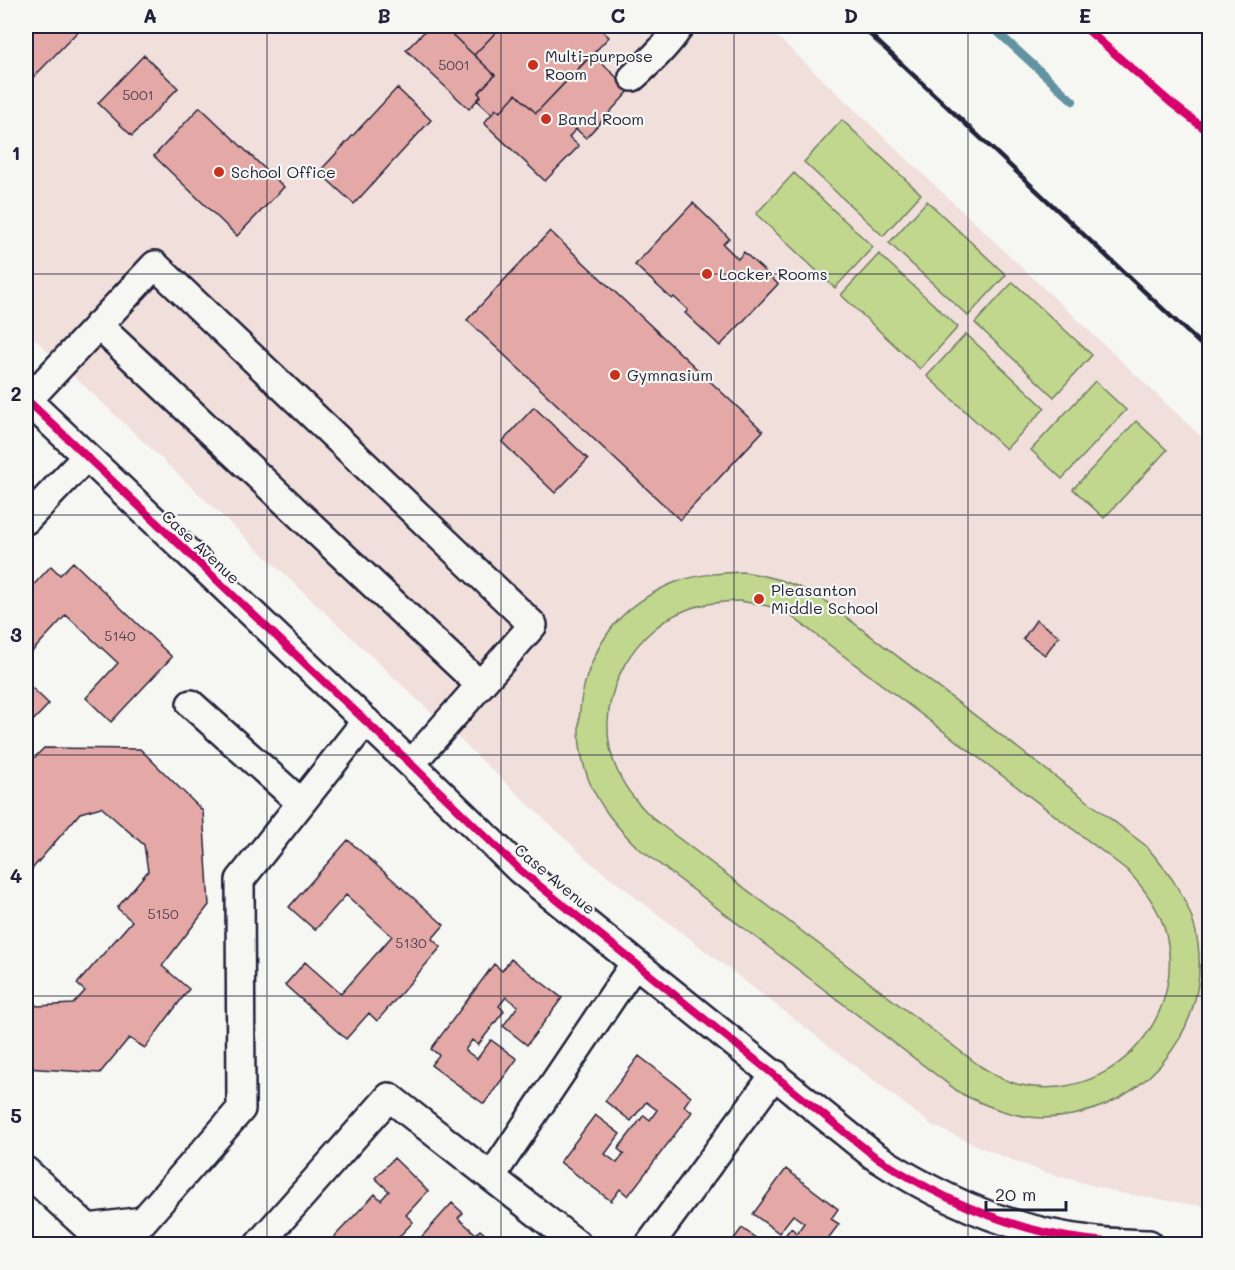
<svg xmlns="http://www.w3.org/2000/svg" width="1235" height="1270" viewBox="0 0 1235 1270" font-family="Mali,sans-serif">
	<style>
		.built { fill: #f1dfdb }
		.green { fill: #c0d78d; stroke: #717c64; stroke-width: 1.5; fill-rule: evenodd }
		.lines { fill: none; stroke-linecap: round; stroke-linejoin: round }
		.stream { stroke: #6293a0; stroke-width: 8 }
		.building { fill: #e4a9a6; stroke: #22223b; stroke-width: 1.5 }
		.minor-casing { stroke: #22223b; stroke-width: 32 }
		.minor { stroke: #f6f6f2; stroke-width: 27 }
		.rail { stroke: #22223b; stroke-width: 4.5 }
		.cycleway-casing { stroke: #f6f6f2; stroke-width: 11 }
		.cycleway { stroke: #d6006c; stroke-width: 8 }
		.grid { fill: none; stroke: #22223b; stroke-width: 1.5; stroke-opacity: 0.55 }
		.poi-dot { fill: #c8321e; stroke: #f6f6f2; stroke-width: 2 }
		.labels { text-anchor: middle; stroke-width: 4.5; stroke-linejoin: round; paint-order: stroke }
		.number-label { font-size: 14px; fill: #524456 }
		.poi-label { font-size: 16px; fill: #22223b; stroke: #f6f6f2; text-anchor: start }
		.street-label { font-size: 16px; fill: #22223b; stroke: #f6f6f2 }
		.neatline { fill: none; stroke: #22223b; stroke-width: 2 }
		.grid-label { font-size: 20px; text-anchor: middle; font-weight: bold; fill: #22223b }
	</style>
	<rect width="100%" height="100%" fill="#f6f6f2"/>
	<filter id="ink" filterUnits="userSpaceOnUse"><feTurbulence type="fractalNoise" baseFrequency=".0167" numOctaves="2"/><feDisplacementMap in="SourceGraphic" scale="12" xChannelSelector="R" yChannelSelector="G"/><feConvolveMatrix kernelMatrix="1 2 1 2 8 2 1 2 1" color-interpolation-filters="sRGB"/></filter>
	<g filter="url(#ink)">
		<path class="built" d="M 26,26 L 766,26 L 1209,444 L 1209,1207 L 1120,1193 L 1044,1172 L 987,1150 L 932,1125 L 590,862 L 26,331 Z"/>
		<path class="green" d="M 842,120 L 921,194 L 883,236 L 804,162 Z
			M 794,173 L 873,247 L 835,288 L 756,214 Z
			M 927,201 L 1006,275 L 968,316 L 889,243 Z
			M 879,254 L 958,327 L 920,369 L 841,295 Z
			M 1013,282 L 1092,355 L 1054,397 L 975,323 Z
			M 966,334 L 1045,408 L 1006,449 L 927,376 Z
			M 1095,381 L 1126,410 L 1062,479 L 1031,450 Z
			M 1136,421 L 1167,450 L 1104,518 L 1073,489 Z
			M 744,572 C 774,577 794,583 821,598 L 1145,845 C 1171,874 1193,905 1198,944 C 1210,1038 1135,1118 1042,1118 C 1012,1117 986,1106 960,1093 L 637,847 C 617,827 600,807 589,781 C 570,733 579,675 608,633 C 622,611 652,591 676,582 C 699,574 720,573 744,572 ZM 740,601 L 768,606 L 787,613 L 1127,870 C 1142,886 1157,905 1164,927 C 1191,1016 1112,1104 1021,1085 C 1006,1082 993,1074 980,1066 L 656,821 C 640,806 626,791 617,770 C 590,710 626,633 686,610 C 703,603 722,602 740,601 Z"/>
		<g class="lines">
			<path class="stream" d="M 991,26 L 1073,101"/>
		</g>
		<path class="building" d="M 26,26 L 83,26 L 26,85 Z
			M 430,26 L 443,26 L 495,75 L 478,93 L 481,96 L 469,109 L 406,50 Z
			M 449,26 L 502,26 L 474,55 L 446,29 Z
			M 502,26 L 597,26 L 609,37 L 536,113 L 516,94 L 500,112 L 496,109 L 492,114 L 477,100 L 481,96 L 478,93 L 495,75 L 474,55 Z
			M 592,54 L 630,90 L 586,138 L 576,129 L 569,137 L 579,146 L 545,181 L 484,123 L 496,109 L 500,112 L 516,94 L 536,113 Z
			M 144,55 L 178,88 L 132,136 L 98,103 Z
			M 397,88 L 431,120 L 354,204 L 319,172 Z
			M 200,107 L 284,187 L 237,236 L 154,156 Z
			M 693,203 L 729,238 L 723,244 L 738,259 L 744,252 L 778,284 L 720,346 L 685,313 L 688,310 L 674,297 L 672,299 L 635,265 Z
			M 550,231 L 763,431 L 680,520 L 467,320 Z
			M 534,407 L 588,459 L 555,493 L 502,442 Z
			M 73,562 L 172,657 L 111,722 L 86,698 L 118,663 L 66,615 L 26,658 L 26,593 L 51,566 L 60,575 Z
			M 1036,620 L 1059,636 L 1045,655 L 1023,639 Z
			M 26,682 L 49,704 L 28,726 L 26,724 Z
			M 44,748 L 140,749 L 203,811 L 209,905 L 162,966 L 189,989 L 145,1048 L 129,1038 L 100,1073 L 26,1068 L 26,996 L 37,1006 L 73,1004 L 85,991 L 77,984 L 132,921 L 117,908 L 148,871 L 144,845 L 101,807 L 80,813 L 26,876 L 26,766 Z
			M 348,840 L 444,925 L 432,939 L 441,947 L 377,1021 L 369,1013 L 346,1039 L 285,985 L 305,962 L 341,994 L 392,936 L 346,895 L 315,930 L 289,907 Z
			M 26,895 L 27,958 L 26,958 Z
			M 511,959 L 562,998 L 527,1045 L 503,1026 L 518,1006 L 506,997 L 499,1006 L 504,1011 L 478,1045 L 472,1040 L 465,1050 L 477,1059 L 491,1040 L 517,1059 L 484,1104 L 431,1065 L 439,1055 L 431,1049 L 494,964 L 502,971 Z
			M 639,1056 L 691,1096 L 684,1106 L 692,1112 L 628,1196 L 620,1189 L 611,1201 L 560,1162 L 595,1115 L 620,1134 L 605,1154 L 617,1163 L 624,1154 L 618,1149 L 644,1115 L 650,1120 L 657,1110 L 646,1102 L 631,1121 L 605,1101 Z
			M 394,1158 L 428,1191 L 406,1215 L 413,1222 L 392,1244 L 342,1244 L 334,1237 L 375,1194 L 381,1200 L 389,1191 L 375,1178 Z
			M 786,1169 L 838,1209 L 831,1219 L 839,1224 L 824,1244 L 778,1244 L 791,1228 L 797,1233 L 804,1223 L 793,1215 L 779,1233 L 753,1214 Z
			M 452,1203 L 463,1213 L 458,1218 L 476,1234 L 480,1230 L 493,1241 L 490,1244 L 416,1243 Z
			M 742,1228 L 764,1244 L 730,1244 Z"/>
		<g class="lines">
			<defs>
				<path id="minor" d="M 633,77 C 650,62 667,46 680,26
					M 98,325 L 480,685
					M 26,399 L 411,764 L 520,870 L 873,1155 C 938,1198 1011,1231 1089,1240 C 1109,1243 1129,1243 1149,1244
					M 27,401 L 155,265 L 533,625 L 411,764
					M 26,520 L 86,457
					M 191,704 L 301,803
					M 26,1171 L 88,1228 L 143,1221 L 241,1109 L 240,880 L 366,721
					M 491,1177 L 635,963
					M 259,1244 L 389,1097 L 577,1244
					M 650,1244 L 775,1074"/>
			</defs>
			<use href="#minor" class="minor-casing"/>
			<use href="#minor" class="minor"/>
			<path class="rail" d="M 861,26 L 1210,353"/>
			<defs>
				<path id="cycleway" d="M 1083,26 L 1170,102 L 1210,133
					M 26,399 L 411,764 L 520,870 L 873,1155 C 938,1198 1011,1231 1089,1240 C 1109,1243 1129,1243 1149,1244"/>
			</defs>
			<use href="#cycleway" class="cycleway-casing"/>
			<use href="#cycleway" class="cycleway"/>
		</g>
	</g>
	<path class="grid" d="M 267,26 L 267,1244M 501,26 L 501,1244M 734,26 L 734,1244M 968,26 L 968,1244M 26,274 L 1210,274M 26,515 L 1210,515M 26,755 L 1210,755M 26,996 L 1210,996"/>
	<g class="poi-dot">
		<circle cx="533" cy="65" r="6"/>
		<circle cx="546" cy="119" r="6"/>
		<circle cx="219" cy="172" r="6"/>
		<circle cx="707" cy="274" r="6"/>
		<circle cx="615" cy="375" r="6"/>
		<circle cx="759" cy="599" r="6"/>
	</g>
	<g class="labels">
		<g class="number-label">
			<text x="454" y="70">5001</text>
			<text x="138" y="100">5001</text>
			<text x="120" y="641">5140</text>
			<text x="163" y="919">5150</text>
			<text x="411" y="948">5130</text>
		</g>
		<g class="poi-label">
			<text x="545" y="62">Multi-purpose<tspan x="545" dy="18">Room</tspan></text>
			<text x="558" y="125">Band Room</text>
			<text x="231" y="178">School Office</text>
			<text x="719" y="280">Locker Rooms</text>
			<text x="627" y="381">Gymnasium</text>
			<text x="771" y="596">Pleasanton<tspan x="771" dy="18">Middle School</tspan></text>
		</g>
		<g class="street-label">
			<text transform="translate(201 547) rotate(43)" y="6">Case Avenue</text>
			<text transform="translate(555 879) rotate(40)" y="6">Case Avenue</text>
		</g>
	</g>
	<rect width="1235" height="1270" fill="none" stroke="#f6f6f2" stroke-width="66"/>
	<path d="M986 1201v9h80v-9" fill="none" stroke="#22223b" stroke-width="3"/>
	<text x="995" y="1201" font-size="18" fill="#22223b" stroke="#f6f6f2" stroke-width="4.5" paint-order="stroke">20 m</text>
	<rect x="33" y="33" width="1169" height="1204" class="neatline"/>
	<g class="grid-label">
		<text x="150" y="23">A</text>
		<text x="384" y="23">B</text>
		<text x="618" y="23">C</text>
		<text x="851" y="23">D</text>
		<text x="1085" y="23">E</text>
		<text x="16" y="160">1</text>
		<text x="16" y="401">2</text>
		<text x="16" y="642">3</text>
		<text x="16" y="883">4</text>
		<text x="16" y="1123">5</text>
	</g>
</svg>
